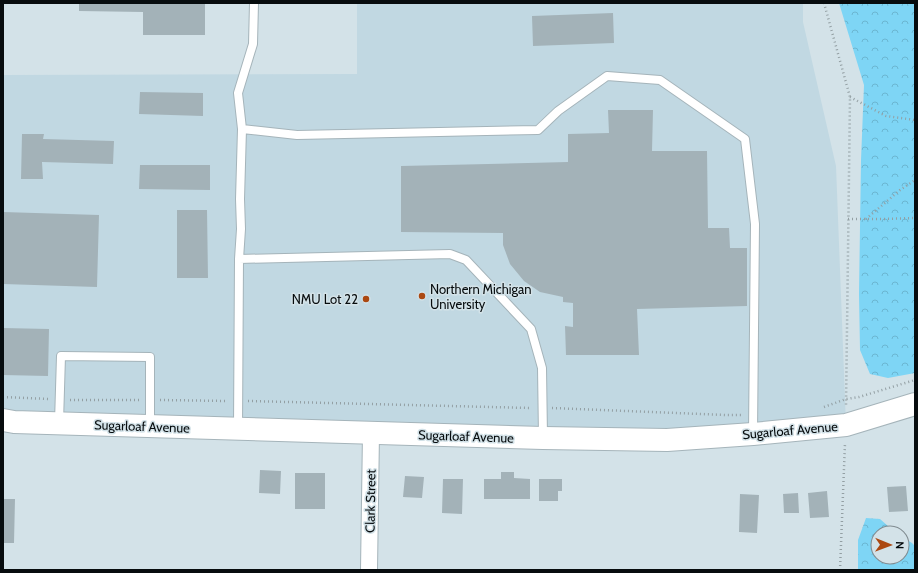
<svg xmlns="http://www.w3.org/2000/svg" width="918" height="573" viewBox="0 0 918 573" font-family="Cabin,sans-serif">
	<style>
		.built { fill: #c1d8e2 }
		.forest { fill: url(#forest-crowns) }
		.building { fill: #a3b2b8 }
		.lines { fill: none; stroke-linecap: round; stroke-linejoin: round }
		.service-casing { stroke: #a5b4ba; stroke-width: 10 }
		.minor-casing { stroke: #a5b4ba; stroke-width: 18 }
		.secondary-casing { stroke: #a5b4ba; stroke-width: 24 }
		.path { stroke: #939fa3; stroke-width: 2.5; stroke-dasharray: 1 3; stroke-linecap: butt }
		.service { stroke: #fff; stroke-width: 8 }
		.minor { stroke: #fff; stroke-width: 16 }
		.secondary { stroke: #fff; stroke-width: 22 }
		.poi-dot { fill: #ab4811; stroke: #d3e2e8; stroke-width: 1.5 }
		.labels { text-anchor: middle; stroke-width: 3; stroke-linejoin: round; paint-order: stroke }
		.poi-label { font-size: 13px; fill: #070c0e; stroke: #d3e2e8; text-anchor: start }
		.street-label { font-size: 13px; fill: #070c0e; stroke: #d3e2e8 }
	</style>
	<defs>
		<pattern id="forest-crowns" width="20" height="18" patternUnits="userSpaceOnUse"><rect width="20" height="18" fill="#7ed5f5"/><path d="M2 6a3 3 0 1 1 6 0M12 15a3 3 0 1 1 6 0" fill="none" stroke="#6bb6d1"/></pattern>
	</defs>
	<rect width="100%" height="100%" fill="#d3e2e8"/>
	<path class="built" d="M 357,3 L 803,3 L 803,22 L 836,166 L 846,425 L 753,434 L 3,428 L 3,75 L 357,74 Z"/>
	<path class="forest" d="M 839,3 L 915,3 L 915,373 L 888,378 L 870,374 L 860,350 L 859,294 L 861,160 L 864,85 Z
		M 866,518 L 880,519 L 896,533 L 878,533 L 878,557 L 902,557 L 902,537 L 912,543 L 915,546 L 915,570 L 858,570 L 858,540 Z"/>
	<path class="building" d="M 79,3 L 205,3 L 205,35 L 143,35 L 143,12 L 79,11 Z
		M 613,13 L 614,43 L 533,46 L 532,16 Z
		M 140,92 L 203,93 L 203,116 L 139,114 Z
		M 608,110 L 653,110 L 652,151 L 707,151 L 708,228 L 729,228 L 730,248 L 747,248 L 747,306 L 637,309 L 639,355 L 566,355 L 565,326 L 573,327 L 573,303 L 563,302 L 563,297 L 540,292 L 524,281 L 510,264 L 503,245 L 503,233 L 401,232 L 401,166 L 568,162 L 568,134 L 609,133 Z
		M 22,134 L 44,134 L 43,139 L 114,141 L 113,164 L 42,162 L 43,179 L 21,179 Z
		M 140,165 L 210,165 L 210,190 L 139,189 Z
		M 177,210 L 207,210 L 208,278 L 177,278 Z
		M 3,212 L 99,215 L 97,287 L 3,284 Z
		M 3,328 L 49,329 L 48,376 L 3,375 Z
		M 260,470 L 281,471 L 280,494 L 259,493 Z
		M 501,472 L 514,472 L 514,478 L 530,479 L 530,499 L 484,499 L 484,479 L 501,479 Z
		M 295,473 L 325,473 L 325,509 L 295,509 Z
		M 405,476 L 424,477 L 422,498 L 403,497 Z
		M 443,479 L 463,479 L 462,514 L 442,513 Z
		M 539,479 L 562,479 L 562,491 L 558,491 L 558,501 L 539,501 Z
		M 906,486 L 908,511 L 889,512 L 887,487 Z
		M 827,491 L 829,517 L 810,518 L 808,493 Z
		M 798,493 L 799,513 L 784,513 L 783,494 Z
		M 740,494 L 759,495 L 757,533 L 739,532 Z
		M 3,499 L 15,499 L 14,543 L 3,543 Z"/>
	<g class="lines">
		<defs>
			<path id="service" d="M 242,129 L 238,93 L 253,44 L 254,3
				M 239,259 L 241,229 L 240,199 L 242,129 L 297,135 L 538,130 L 558,111 L 607,76 L 660,80 L 745,139 L 755,224 L 753,434
				M 59,422 L 61,356 L 150,357 L 150,426
				M 238,428 L 239,259 L 450,254 L 466,260 L 531,329 L 542,368 L 543,437"/>
			<path id="minor" d="M 369,570 L 371,433"/>
			<path id="secondary" d="M 3,420 L 14,422 L 543,438 L 667,440 L 753,434 L 846,425 L 915,404"/>
		</defs>
		<use href="#service" class="service-casing"/>
		<use href="#minor" class="minor-casing"/>
		<use href="#secondary" class="secondary-casing"/>
		<path class="path" d="M 824,3 L 850,97 L 846,406
			M 850,97 L 886,116 L 915,120
			M 848,219 L 881,219 L 915,218
			M 866,219 L 900,190 L 915,180
			M 3,397 L 49,399
			M 70,400 L 139,400
			M 160,400 L 227,401
			M 248,401 L 531,408
			M 824,407 L 846,399 L 859,397 L 915,380
			M 552,408 L 726,415 L 743,415
			M 840,570 L 845,443"/>
		<use href="#service" class="service"/>
		<use href="#minor" class="minor"/>
		<use href="#secondary" class="secondary"/>
	</g>
	<g class="poi-dot">
		<circle cx="422" cy="296" r="4"/>
		<circle cx="366" cy="299" r="4"/>
	</g>
	<g class="labels">
		<g class="poi-label">
			<text x="430" y="294">Northern Michigan<tspan x="430" dy="15">University</tspan></text>
			<text x="358" y="304" text-anchor="end">NMU Lot 22</text>
		</g>
		<g class="street-label">
			<text transform="translate(142 426) rotate(2)" y="5">Sugarloaf Avenue</text>
			<text transform="translate(790 430) rotate(-5)" y="5">Sugarloaf Avenue</text>
			<text transform="translate(466 436) rotate(2)" y="5">Sugarloaf Avenue</text>
			<text transform="translate(370 501) rotate(-89)" y="5">Clark Street</text>
		</g>
	</g>
	<rect width="918" height="573" fill="none" stroke="#070c0e" stroke-width="8"/>
	<g transform="translate(890 545) rotate(91)"><circle r="19" fill="#d3e2e8" stroke="#818c91"/>
	<path d="M0-3L7 15L0 10L-7 15Z" fill="#ab4811"/>
	<text y="-6" font-size="11" font-weight="bold" text-anchor="middle" fill="#070c0e">N</text>
	</g>
</svg>
